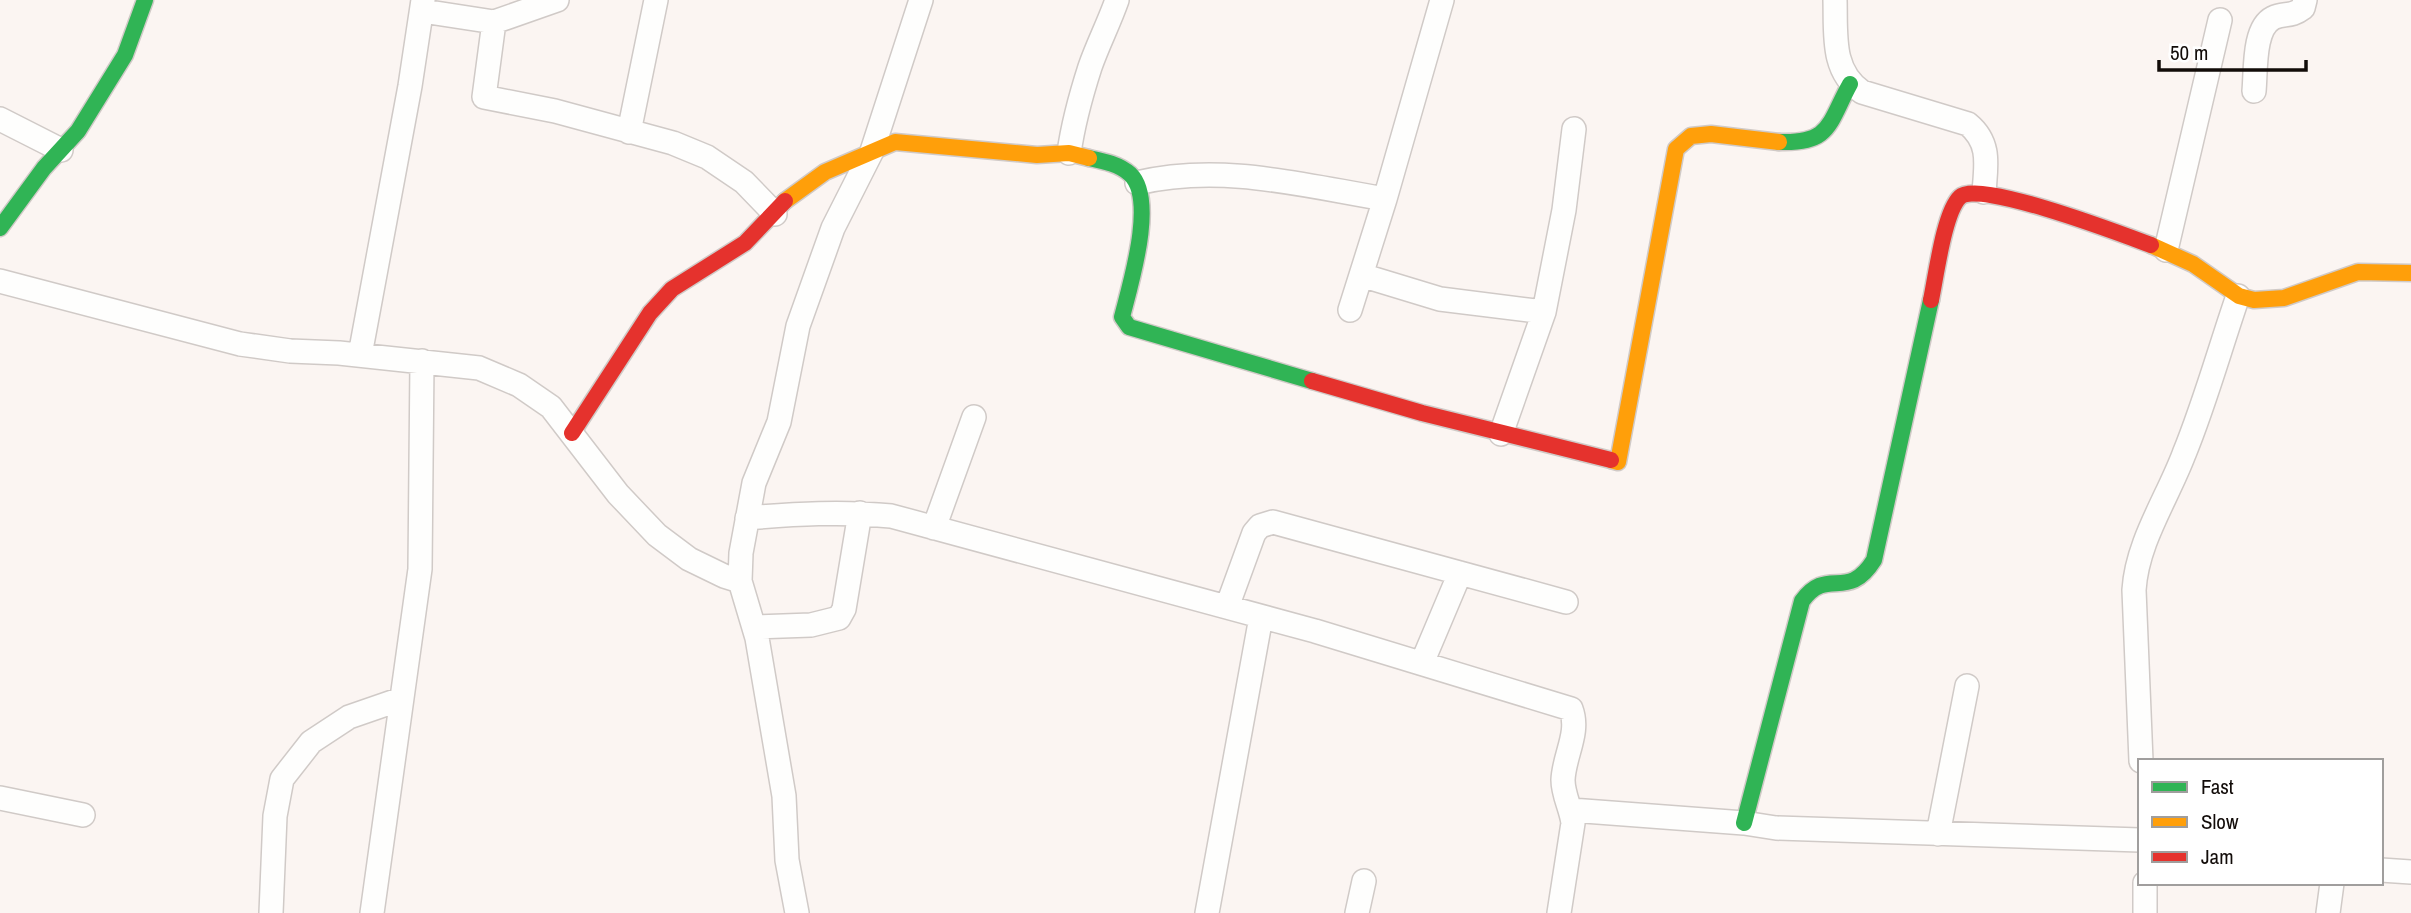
<svg xmlns="http://www.w3.org/2000/svg" width="2411" height="913" viewBox="0 0 2411 913" font-family="'Archivo Narrow',sans-serif">
	<style>
		.lines { fill: none; stroke-linecap: round; stroke-linejoin: round }
		.street-casing { stroke: #d0cac7; stroke-width: 26 }
		.fast-casing { stroke: #d0cac7; stroke-width: 19 }
		.slow-casing { stroke: #d0cac7; stroke-width: 19 }
		.jam-casing { stroke: #d0cac7; stroke-width: 19 }
		.street { stroke: #fefefd; stroke-width: 23 }
		.fast { stroke: #30b455; stroke-width: 16 }
		.slow { stroke: #ff9f0a; stroke-width: 16 }
		.jam { stroke: #e5322d; stroke-width: 16 }
	</style>
	<rect width="100%" height="100%" fill="#fbf5f2"/>
	<g class="lines">
		<defs>
			<path id="street" d="M 1835,0 C 1836,34 1831,71 1862,92 L 1968,124 C 1991,143 1986,165 1984,192
				M 422,11 L 494,22 L 484,97 L 555,111 L 673,143 L 707,157 L 744,182 L 775,214
				M 494,22 L 557,0
				M 2254,91 C 2256,71 2253,28 2273,18 C 2284,12 2290,18 2303,8 L 2305,0
				M 0,119 L 61,150
				M 629,132 L 656,0
				M 1069,153 C 1073,124 1081,95 1090,67 C 1098,44 1109,23 1117,0
				M 1137,183 C 1221,163 1301,185 1385,199
				M 2166,250 L 2220,20
				M 1361,275 L 1440,299 L 1544,312
				M 0,281 L 240,344 L 290,351 L 339,353 L 479,368 L 519,385 L 551,407 L 618,494 L 657,535 L 689,559 L 724,576 L 740,581 L 757,638 L 772,726 L 784,796 L 787,860 L 797,913
				M 1350,310 L 1385,199 L 1442,0
				M 360,355 L 410,86 L 423,0
				M 1501,434 L 1544,312 L 1564,210 L 1574,129
				M 747,518 C 795,514 842,511 891,516 L 1315,631 L 1571,709 C 1580,733 1564,755 1563,780 C 1563,795 1571,808 1573,823 L 1559,913
				M 934,528 L 974,417
				M 740,581 L 741,553 L 754,483 L 779,422 L 798,326 L 833,228 L 872,151 L 921,0
				M 1227,607 L 1254,533 L 1260,526 L 1273,522 L 1566,602
				M 754,627 L 811,625 L 839,618 L 844,609 L 860,513
				M 1422,663 L 1460,573
				M 2141,761 L 2134,590 C 2137,542 2167,499 2184,454 C 2205,403 2220,348 2238,296
				M 0,798 L 83,815
				M 1571,810 L 1744,823 L 1776,828 L 2140,840
				M 1938,834 L 1967,686
				M 2381,870 L 2411,872
				M 2145,883 L 2145,913
				M 271,913 L 275,816 L 282,779 L 311,742 L 349,717 L 401,699
				M 372,913 L 420,569 L 422,361
				M 1207,913 L 1261,617
				M 1357,913 L 1364,881
				M 2328,913 L 2332,883"/>
			<path id="fast" d="M 1779,142 C 1831,144 1828,124 1850,84
				M 1089,158 C 1103,161 1119,164 1130,174 C 1157,199 1130,285 1122,317 L 1129,327 L 1312,381
				M 0,228 L 44,168 L 78,131 L 125,55 L 145,0
				M 1744,823 L 1802,601 C 1828,565 1847,603 1874,560 L 1931,300"/>
			<path id="slow" d="M 785,201 L 825,172 L 895,142 L 1037,155 L 1069,153 L 1089,158
				M 2151,245 L 2193,264 L 2239,296 L 2254,300 L 2284,298 L 2358,272 L 2411,273
				M 1611,460 L 1618,462 L 1676,149 L 1691,136 L 1711,134 L 1779,142"/>
			<path id="jam" d="M 1931,300 C 1936,277 1944,212 1960,197 C 1978,179 2124,235 2151,245
				M 1312,381 L 1422,413 L 1611,460
				M 572,433 L 650,313 L 672,289 L 745,243 L 785,201"/>
		</defs>
		<use href="#street" class="street-casing"/>
		<use href="#fast" class="fast-casing"/>
		<use href="#slow" class="slow-casing"/>
		<use href="#jam" class="jam-casing"/>
		<use href="#street" class="street"/>
		<use href="#fast" class="fast"/>
		<use href="#slow" class="slow"/>
		<use href="#jam" class="jam"/>
	</g>
	<rect x="2138" y="759" width="245" height="126" fill="#ffffff" stroke="#a09e9d" stroke-width="2"/>
	<rect x="2152" y="782" width="35" height="10" fill="#30b455" stroke="#a09e9d" stroke-width="2"/>
	<text x="2201" y="794" font-size="21" fill="#120c09">Fast</text>
	<rect x="2152" y="817" width="35" height="10" fill="#ff9f0a" stroke="#a09e9d" stroke-width="2"/>
	<text x="2201" y="829" font-size="21" fill="#120c09">Slow</text>
	<rect x="2152" y="852" width="35" height="10" fill="#e5322d" stroke="#a09e9d" stroke-width="2"/>
	<text x="2201" y="864" font-size="21" fill="#120c09">Jam</text>
	<path d="M2159 60v10h147v-10" fill="none" stroke="#120c09" stroke-width="3.5"/>
	<text x="2170" y="60" font-size="21" fill="#120c09" stroke="#ffffff" stroke-width="5" paint-order="stroke">50 m</text>
</svg>
